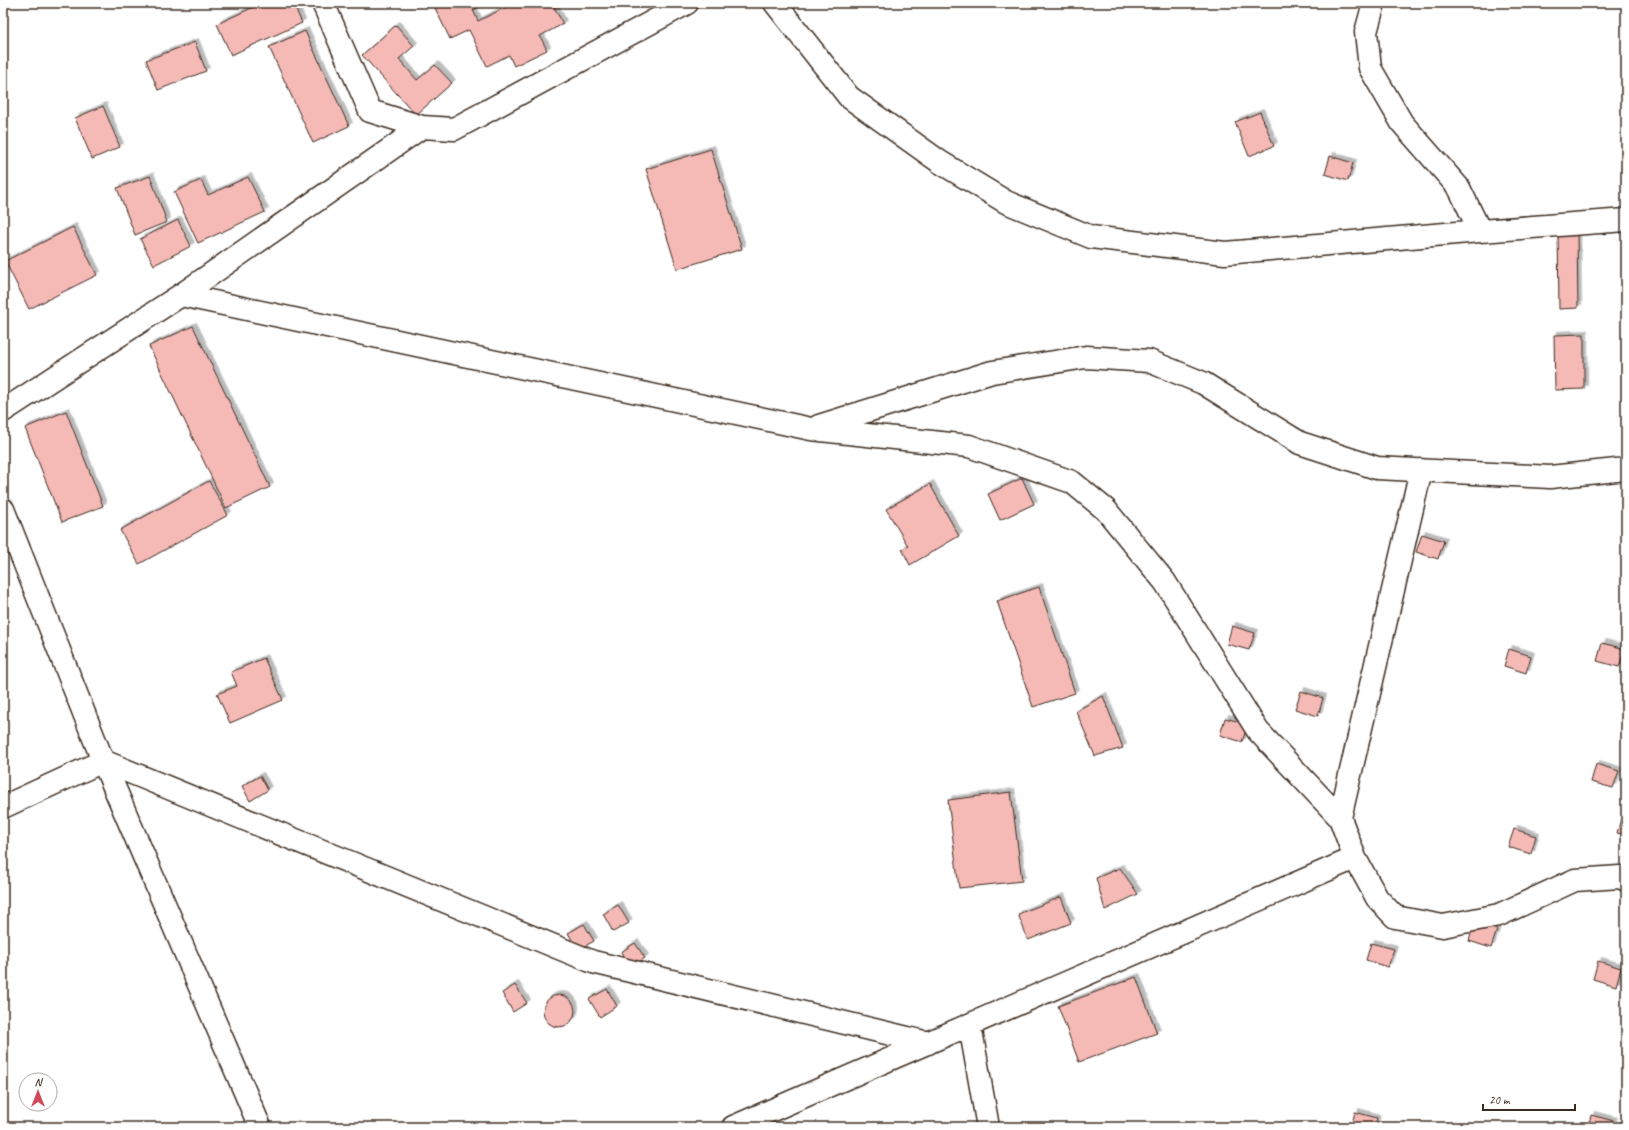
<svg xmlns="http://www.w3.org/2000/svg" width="1629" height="1130" viewBox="0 0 1629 1130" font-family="Caveat,sans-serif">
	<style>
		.building { fill: #f5b9b6; stroke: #3b2a1e; filter: url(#shadow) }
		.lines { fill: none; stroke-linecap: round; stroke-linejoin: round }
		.minor-casing { stroke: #3b2a1e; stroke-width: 25 }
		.minor { stroke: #fff; stroke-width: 22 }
	</style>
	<defs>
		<filter id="shadow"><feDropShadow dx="3.5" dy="-3.5" stdDeviation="0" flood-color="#0004"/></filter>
	</defs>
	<rect width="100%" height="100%" fill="#fff"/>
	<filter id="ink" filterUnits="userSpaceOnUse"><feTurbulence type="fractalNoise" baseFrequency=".025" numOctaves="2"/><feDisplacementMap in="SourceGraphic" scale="8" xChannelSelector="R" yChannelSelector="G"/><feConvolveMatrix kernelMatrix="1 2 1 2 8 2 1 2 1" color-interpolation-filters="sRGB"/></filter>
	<g filter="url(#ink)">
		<path class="building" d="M 262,3 L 293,3 L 302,23 L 231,55 L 217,24 Z
			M 446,3 L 488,3 L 473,10 L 478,21 L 514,3 L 552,3 L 563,24 L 540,36 L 547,50 L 514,66 L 509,55 L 487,66 L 469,30 L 450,39 L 435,8 Z
			M 396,25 L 414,46 L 399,59 L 417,80 L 435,65 L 452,83 L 416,115 L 362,55 Z
			M 305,31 L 349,126 L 313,143 L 269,47 Z
			M 195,42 L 206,71 L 158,90 L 146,60 Z
			M 103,106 L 120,147 L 92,159 L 75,118 Z
			M 1260,112 L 1274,146 L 1249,156 L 1235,122 Z
			M 711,149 L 742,249 L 677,269 L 646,169 Z
			M 1330,156 L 1353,163 L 1348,181 L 1325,174 Z
			M 150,176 L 167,222 L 135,235 L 117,188 Z
			M 248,177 L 265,212 L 198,243 L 174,192 L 201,180 L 208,195 Z
			M 178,220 L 191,246 L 154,265 L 140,239 Z
			M 73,227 L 97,275 L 29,309 L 5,261 Z
			M 1558,232 L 1577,232 L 1578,308 L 1559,309 Z
			M 193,326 L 270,487 L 226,508 L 149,346 Z
			M 1584,334 L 1584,389 L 1555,390 L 1554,335 Z
			M 66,411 L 103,506 L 62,522 L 25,428 Z
			M 1022,478 L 1034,504 L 1000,520 L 988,494 Z
			M 209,481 L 228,515 L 139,564 L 120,530 Z
			M 930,484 L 959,536 L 910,565 L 902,549 L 908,546 L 886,509 Z
			M 1422,534 L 1444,541 L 1438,559 L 1416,552 Z
			M 1039,587 L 1075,693 L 1033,707 L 997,601 Z
			M 1232,626 L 1255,633 L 1249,650 L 1227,644 Z
			M 1602,643 L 1625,649 L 1619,667 L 1597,661 Z
			M 1509,649 L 1531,656 L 1526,673 L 1504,666 Z
			M 264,658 L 283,700 L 230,723 L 217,694 L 237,686 L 231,672 Z
			M 1301,691 L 1323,698 L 1318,716 L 1295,709 Z
			M 1103,696 L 1123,748 L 1095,756 L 1076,711 Z
			M 1225,718 L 1248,724 L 1242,742 L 1220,735 Z
			M 1596,764 L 1619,771 L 1613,788 L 1591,782 Z
			M 260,776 L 268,790 L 250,801 L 242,786 Z
			M 1011,792 L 1022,881 L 959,888 L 948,800 Z
			M 1622,815 L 1626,816 L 1626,835 L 1617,833 Z
			M 1514,829 L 1536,836 L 1531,854 L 1508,847 Z
			M 1120,868 L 1138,894 L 1105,910 L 1096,878 Z
			M 1061,897 L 1071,923 L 1028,940 L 1018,914 Z
			M 618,905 L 629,923 L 613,932 L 603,914 Z
			M 1474,923 L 1497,930 L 1491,948 L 1469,941 Z
			M 584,924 L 594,941 L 578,950 L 568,933 Z
			M 635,943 L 645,958 L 630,968 L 621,952 Z
			M 1371,943 L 1394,949 L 1388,967 L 1366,960 Z
			M 1598,961 L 1621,968 L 1616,986 L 1593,979 Z
			M 1136,977 L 1157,1033 L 1079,1062 L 1058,1006 Z
			M 515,985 L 527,1003 L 513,1012 L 502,993 Z
			M 607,989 L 617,1006 L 600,1017 L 589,999 Z
			M543 1011a16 16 0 1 1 32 0a16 16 0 1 1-32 0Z
			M 1355,1112 L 1377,1118 L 1375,1127 L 1351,1127 Z
			M 1591,1115 L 1614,1121 L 1612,1127 L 1588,1127 Z"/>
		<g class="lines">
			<defs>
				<path id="minor" d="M 323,3 L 370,111 L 422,127 L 454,129 L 687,3
					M 775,3 L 849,97 L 940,162 L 1006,202 L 1091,237 L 1225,253 L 1480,231 L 1626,220
					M 1374,3 L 1366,32 L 1370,68 L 1402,123 L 1459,188 L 1480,231
					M 181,295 L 811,429 L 969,446 L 1072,482 L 1106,510 L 1165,582 L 1258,731 L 1340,818 L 1355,858 L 1377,898 L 1395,917 L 1443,926 L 1499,915 L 1575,880 L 1620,877 L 1626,880
					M 3,411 L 181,295 L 422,127
					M 819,426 L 992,372 L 1086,357 L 1149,361 L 1203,383 L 1300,443 L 1377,468 L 1550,477 L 1626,469
					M 3,509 L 103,761 L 260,1127
					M 3,807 L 103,761 L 593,962 L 928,1043
					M 1340,818 L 1421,470
					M 970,1025 L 988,1127
					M 733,1127 L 1355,858"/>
			</defs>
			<use href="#minor" class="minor-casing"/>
			<use href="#minor" class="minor"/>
		</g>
	</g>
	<rect width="1629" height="1130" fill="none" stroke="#fff" stroke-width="16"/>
	<rect x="8" y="8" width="1613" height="1114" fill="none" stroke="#3b2a1e" stroke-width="1.5" filter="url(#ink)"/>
	<g transform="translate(38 1092)"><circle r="19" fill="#ffffff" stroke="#b1aaa5"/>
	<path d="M0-3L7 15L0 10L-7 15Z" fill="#d1495b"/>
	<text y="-6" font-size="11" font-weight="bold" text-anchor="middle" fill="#3b2a1e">N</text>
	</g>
	<path d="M1483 1104v6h92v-6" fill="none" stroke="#3b2a1e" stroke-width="2"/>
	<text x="1489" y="1104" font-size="12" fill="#3b2a1e" stroke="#ffffff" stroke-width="3" paint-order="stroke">20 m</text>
</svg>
